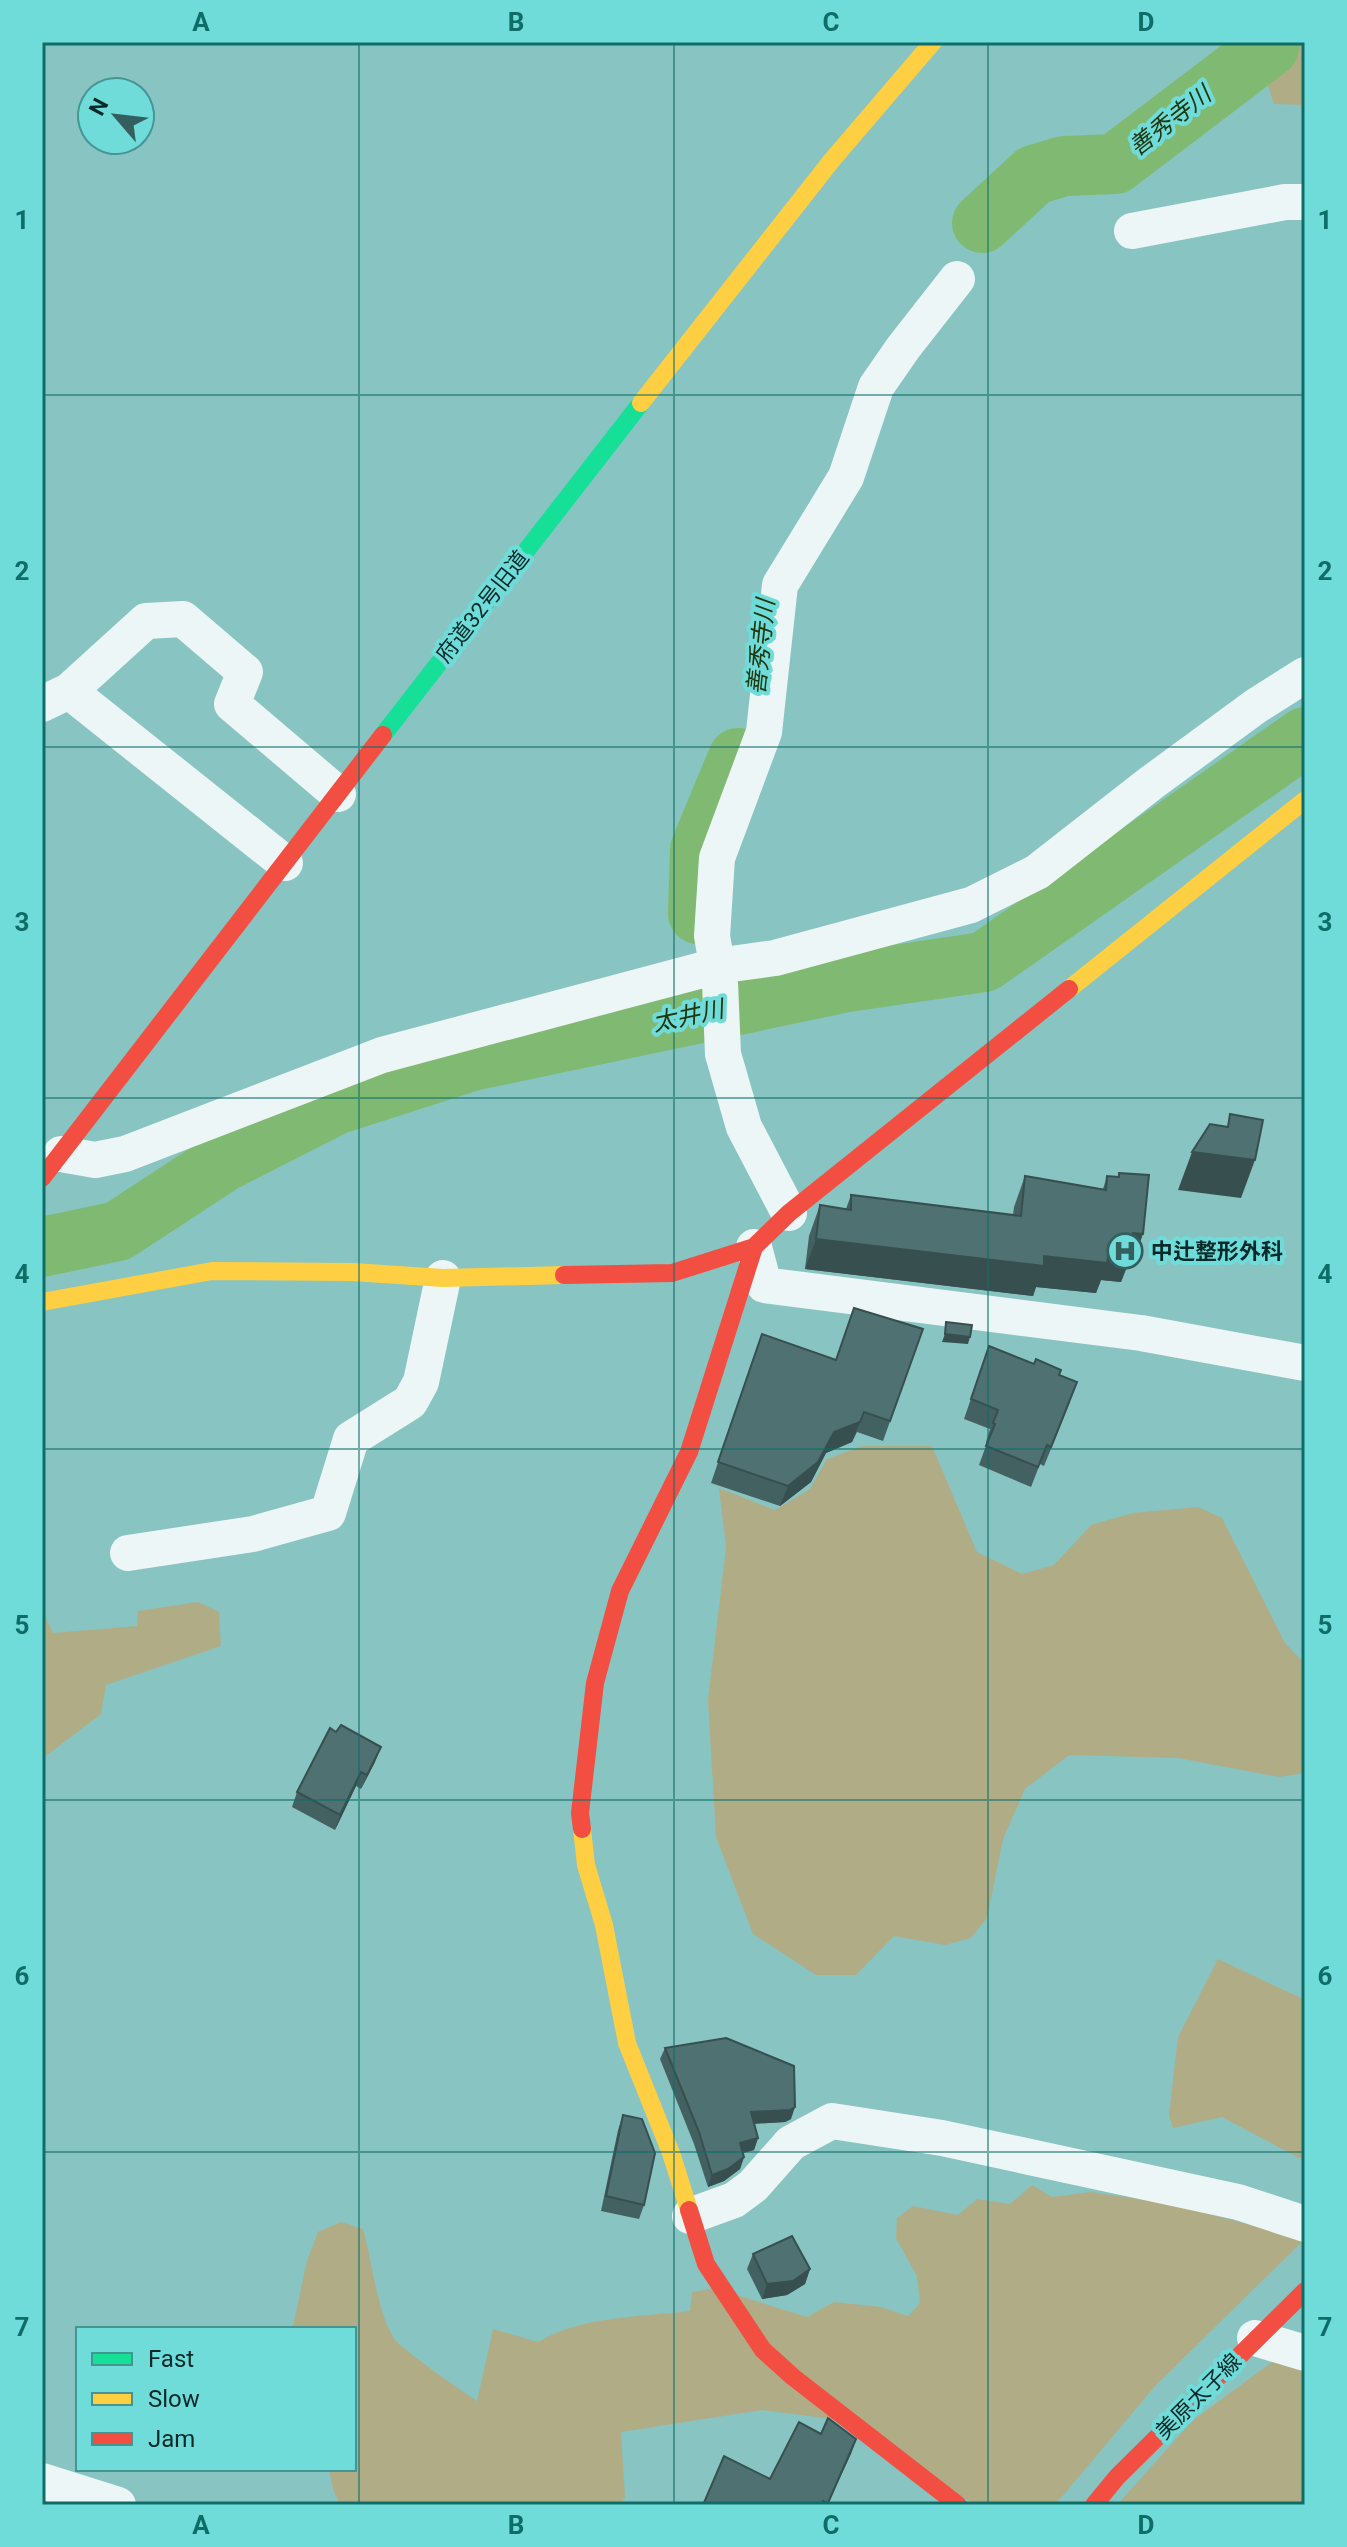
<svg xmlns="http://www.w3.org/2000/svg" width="1347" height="2547" viewBox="0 0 1347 2547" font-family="Roboto,'Noto Sans JP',sans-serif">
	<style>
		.green { fill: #b0ad86 }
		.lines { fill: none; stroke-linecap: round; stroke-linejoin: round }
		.river { stroke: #80ba72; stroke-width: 60 }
		.street { stroke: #edf6f6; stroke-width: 36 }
		.fast { stroke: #16e098; stroke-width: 18 }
		.slow { stroke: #ffcf43; stroke-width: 18 }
		.jam { stroke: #f24e42; stroke-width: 18 }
		.wall { fill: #446161 }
		.shaded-wall { fill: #374f4f }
		.building { fill: #4f7171; stroke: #374f4f; stroke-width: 2 }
		.grid { fill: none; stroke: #0e6e67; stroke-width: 2; stroke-opacity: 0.55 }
		.labels { text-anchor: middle; stroke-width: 8; stroke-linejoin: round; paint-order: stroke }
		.street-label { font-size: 22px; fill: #052a29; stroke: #6fdcda }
		.poi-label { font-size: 22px; font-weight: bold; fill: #052a29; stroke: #6fdcda; text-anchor: start }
		.water-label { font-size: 24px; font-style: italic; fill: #20370d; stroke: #6fdcda }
		.neatline { fill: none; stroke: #0e6e67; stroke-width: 3 }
		.grid-label { font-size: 26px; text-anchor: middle; font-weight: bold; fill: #0e6e67 }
	</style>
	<rect width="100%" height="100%" fill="#88c4c2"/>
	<path class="green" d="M 1275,42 L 1305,42 L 1305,105 L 1274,104 L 1266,80 Z
		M 862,1446 L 932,1446 L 977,1552 L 1022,1574 L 1054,1565 L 1091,1525 L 1133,1513 L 1198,1507 L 1222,1518 L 1285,1643 L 1305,1664 L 1305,1773 L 1279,1777 L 1178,1758 L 1069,1755 L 1025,1789 L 1003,1839 L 987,1918 L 971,1938 L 945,1945 L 894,1936 L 856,1975 L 816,1975 L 753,1934 L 716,1837 L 708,1700 L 726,1547 L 719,1488 L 775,1510 L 810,1489 L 827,1459 Z
		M 198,1602 L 219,1612 L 221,1646 L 106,1685 L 101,1714 L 42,1759 L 42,1615 L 45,1616 L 53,1633 L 137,1626 L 138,1611 Z
		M 1218,1959 L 1305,2000 L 1305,2161 L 1222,2117 L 1173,2128 L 1169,2115 L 1178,2037 Z
		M 1032,2185 L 1052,2197 L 1091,2192 L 1167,2203 L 1305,2239 L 1156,2385 L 1055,2505 L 976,2505 L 832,2419 L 762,2410 L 621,2432 L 625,2497 L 621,2505 L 340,2505 L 333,2489 L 329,2469 L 354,2469 L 354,2329 L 293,2329 L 293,2326 L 307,2261 L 318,2232 L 341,2222 L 363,2229 C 372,2260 377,2310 393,2337 C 399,2348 461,2390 477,2401 L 493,2329 L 538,2342 C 581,2316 641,2317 690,2311 L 692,2292 L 714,2288 L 807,2317 L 834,2302 L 881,2307 L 908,2316 L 920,2303 L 917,2276 L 896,2238 L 897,2218 L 913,2206 L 958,2215 L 977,2199 L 1010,2204 Z
		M 1276,2359 L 1305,2370 L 1305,2505 L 1117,2505 L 1192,2421 Z"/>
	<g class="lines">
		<path class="river" d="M 982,223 L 1034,175 L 1064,166 L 1115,164 L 1269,47 L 1270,42
			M 698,914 L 700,849 L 738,758
			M 42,1247 L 118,1231 L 225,1161 L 335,1105 L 472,1061 L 847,982 L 984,962 L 1305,737"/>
		<path class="street" d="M 1132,231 L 1285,202 L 1305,202
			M 69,691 L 285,863
			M 42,704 L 69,691 L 146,621 L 183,619 L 245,672 L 232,704 L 338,794
			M 61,1154 L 95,1160 L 125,1154 L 382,1055 L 717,966 L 775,958 L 971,905 L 1037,872 L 1151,783 L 1256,706 L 1305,675
			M 789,1213 L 744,1127 L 723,1054 L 720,982 L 712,936 L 717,858 L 764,732 L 780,585 L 846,477 L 876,387 L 903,348 L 957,279
			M 754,1247 L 764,1285 L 1141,1333 L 1305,1363
			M 128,1553 L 253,1534 L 328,1513 L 351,1439 L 410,1402 L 421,1382 L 443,1278
			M 690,2216 L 734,2200 L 753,2186 L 791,2143 L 832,2121 L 942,2138 L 1238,2202 L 1305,2224
			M 1255,2338 L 1305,2353
			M 42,2481 L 118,2505"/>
		<path class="fast" d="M 383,735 L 641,403"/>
		<path class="slow" d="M 641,403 L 832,160 L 933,42
			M 1069,989 L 1305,800
			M 42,1302 L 212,1271 L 353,1272 L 443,1278 L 564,1275
			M 582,1829 L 586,1865 L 604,1925 L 627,2043 L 671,2153 L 689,2210"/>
		<path class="jam" d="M 42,1178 L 383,735
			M 564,1275 L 672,1273 L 754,1247 L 789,1213 L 1069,989
			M 582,1829 L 580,1813 L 595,1683 L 620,1591 L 689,1452 L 754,1247
			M 689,2210 L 706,2264 L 763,2350 L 793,2377 L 958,2505
			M 1094,2505 L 1117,2477 L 1305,2291"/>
	</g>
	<path class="wall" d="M 1119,1173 L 1132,1265 L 1128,1264 L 1121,1282 L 1101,1280 L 1096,1293 L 1036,1287 L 1033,1296 L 805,1269 L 809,1236 L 820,1205 L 846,1209 L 851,1195 L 1013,1215 L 1014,1207 L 1025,1176 L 1103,1189 L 1107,1176 L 1118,1177 Z
		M 923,1329 L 883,1441 L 857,1432 L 852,1442 L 826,1453 L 811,1482 L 780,1506 L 711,1483 L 762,1334 L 835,1360 Z
		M 989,1346 L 1059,1375 L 1070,1402 L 1044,1466 L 1040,1464 L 1031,1487 L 979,1465 L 987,1443 L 986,1442 L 990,1429 L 964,1419 Z
		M 375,1762 L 361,1789 L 356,1786 L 335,1830 L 292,1807 L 297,1792 Z
		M 665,2048 L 791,2119 L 785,2122 L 754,2124 L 758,2138 L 754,2150 L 743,2153 L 744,2157 L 740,2169 L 724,2181 L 708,2187 L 694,2144 L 660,2059 Z
		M 623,2115 L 644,2205 L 639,2219 L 601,2211 L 618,2130 Z
		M 753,2254 L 810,2269 L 805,2284 L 787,2295 L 762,2299 L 747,2269 Z"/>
	<path class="shaded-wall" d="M 1192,1152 L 1255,1160 L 1241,1198 L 1178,1190 Z
		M 1133,1233 L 1143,1234 L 1132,1265 L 1128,1264 L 1121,1282 L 1101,1280 L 1096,1293 L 1036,1287 L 1033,1296 L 805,1269 L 816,1239 L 1110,1249 Z
		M 945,1334 L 970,1337 L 968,1344 L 942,1342 Z
		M 864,1412 L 852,1442 L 826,1453 L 811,1482 L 780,1506 L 788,1486 L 834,1432 Z
		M 381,1747 L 375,1762 L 361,1789 L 367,1775 Z
		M 361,1772 L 356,1786 L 335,1830 L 340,1815 Z
		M 795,2107 L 791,2119 L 785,2122 L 746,2124 L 751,2112 Z
		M 758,2138 L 754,2150 L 736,2155 L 740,2143 Z
		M 744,2157 L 740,2169 L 724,2181 L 708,2187 L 712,2175 Z
		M 810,2269 L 805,2284 L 787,2295 L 762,2299 L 767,2284 Z
		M 856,2439 L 851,2454 L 827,2505 Z"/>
	<path class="building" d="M 1230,1114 L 1263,1120 L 1255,1160 L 1192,1152 L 1210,1124 L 1228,1127 Z
		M 1119,1173 L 1149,1175 L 1143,1234 L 1133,1233 L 1132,1252 L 1110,1249 L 1107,1263 L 1044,1256 L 1044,1266 L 816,1239 L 820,1205 L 851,1210 L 851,1195 L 1021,1216 L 1025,1176 L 1106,1190 L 1107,1176 L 1119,1177 Z
		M 854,1308 L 923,1329 L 890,1421 L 864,1412 L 860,1422 L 834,1432 L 818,1462 L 788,1486 L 718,1462 L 762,1334 L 836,1360 Z
		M 946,1322 L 972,1325 L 970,1337 L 945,1334 Z
		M 989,1346 L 1034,1364 L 1036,1359 L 1061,1370 L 1059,1375 L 1077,1382 L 1051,1447 L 1047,1445 L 1038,1467 L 986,1446 L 995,1424 L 993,1423 L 998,1410 L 971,1399 Z
		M 341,1725 L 381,1747 L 367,1775 L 361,1772 L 340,1815 L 297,1792 L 330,1728 L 336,1732 Z
		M 726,2038 L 794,2066 L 795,2107 L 790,2110 L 751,2112 L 758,2138 L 740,2143 L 744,2157 L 728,2169 L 712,2175 L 699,2132 L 665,2048 Z
		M 623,2115 L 642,2119 L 655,2153 L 644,2205 L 606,2196 Z
		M 792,2236 L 810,2269 L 793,2281 L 767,2284 L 753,2254 Z
		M 828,2418 L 856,2439 L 828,2503 L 823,2501 L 821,2505 L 703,2505 L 724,2456 L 770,2479 L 799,2422 L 821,2434 Z"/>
	<path class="grid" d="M 359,42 L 359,2505M 674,42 L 674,2505M 988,42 L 988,2505M 42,395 L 1305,395M 42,747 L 1305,747M 42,1098 L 1305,1098M 42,1449 L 1305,1449M 42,1800 L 1305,1800M 42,2152 L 1305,2152"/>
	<defs>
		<symbol id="hospital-ring" viewBox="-11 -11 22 22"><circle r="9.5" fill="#6fdcda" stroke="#33605f" stroke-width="1.5"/><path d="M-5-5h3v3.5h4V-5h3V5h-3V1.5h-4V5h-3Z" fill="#33605f"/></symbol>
	</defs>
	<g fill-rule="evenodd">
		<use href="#hospital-ring" x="1105" y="1231" width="40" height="40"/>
	</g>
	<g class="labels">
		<g class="street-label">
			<text transform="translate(482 606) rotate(-52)" y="8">府道32号旧道</text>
			<text transform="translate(1198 2396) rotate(-45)" y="8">美原太子線</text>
		</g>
		<g class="poi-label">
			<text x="1151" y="1259">中辻整形外科</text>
		</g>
		<g class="water-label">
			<text transform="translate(1170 121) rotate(-38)" y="8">善秀寺川</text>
			<text transform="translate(761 647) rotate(-84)" y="8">善秀寺川</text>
			<text transform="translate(688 1016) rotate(-12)" y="8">太井川</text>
		</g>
	</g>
	<rect width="1347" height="2547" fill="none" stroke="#6fdcda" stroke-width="88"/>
	<rect x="76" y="2327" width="280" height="144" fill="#6fdcda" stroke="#459593" stroke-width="2"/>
	<rect x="92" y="2353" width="40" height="12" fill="#16e098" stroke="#459593" stroke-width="2"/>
	<text x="148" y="2367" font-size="24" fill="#052a29">Fast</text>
	<rect x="92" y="2393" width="40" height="12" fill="#ffcf43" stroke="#459593" stroke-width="2"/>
	<text x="148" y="2407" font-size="24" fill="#052a29">Slow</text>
	<rect x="92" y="2433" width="40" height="12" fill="#f24e42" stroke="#459593" stroke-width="2"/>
	<text x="148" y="2447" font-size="24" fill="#052a29">Jam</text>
	<g transform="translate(116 116) rotate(298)"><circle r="38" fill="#6fdcda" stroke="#459593" stroke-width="2"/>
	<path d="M0-6L14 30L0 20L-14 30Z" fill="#33605f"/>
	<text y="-12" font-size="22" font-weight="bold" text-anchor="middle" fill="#052a29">N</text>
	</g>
	<rect x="44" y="44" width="1259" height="2459" class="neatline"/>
	<g class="grid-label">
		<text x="201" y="31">A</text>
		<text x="516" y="31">B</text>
		<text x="831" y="31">C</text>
		<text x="1146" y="31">D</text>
		<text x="22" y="229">1</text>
		<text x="1325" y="229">1</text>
		<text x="22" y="580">2</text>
		<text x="1325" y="580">2</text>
		<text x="22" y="931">3</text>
		<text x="1325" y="931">3</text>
		<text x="22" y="1283">4</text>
		<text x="1325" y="1283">4</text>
		<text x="22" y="1634">5</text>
		<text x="1325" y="1634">5</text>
		<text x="22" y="1985">6</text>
		<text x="1325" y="1985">6</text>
		<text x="22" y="2336">7</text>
		<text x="1325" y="2336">7</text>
		<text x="201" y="2534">A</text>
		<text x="516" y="2534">B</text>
		<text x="831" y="2534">C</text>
		<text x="1146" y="2534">D</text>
	</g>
</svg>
